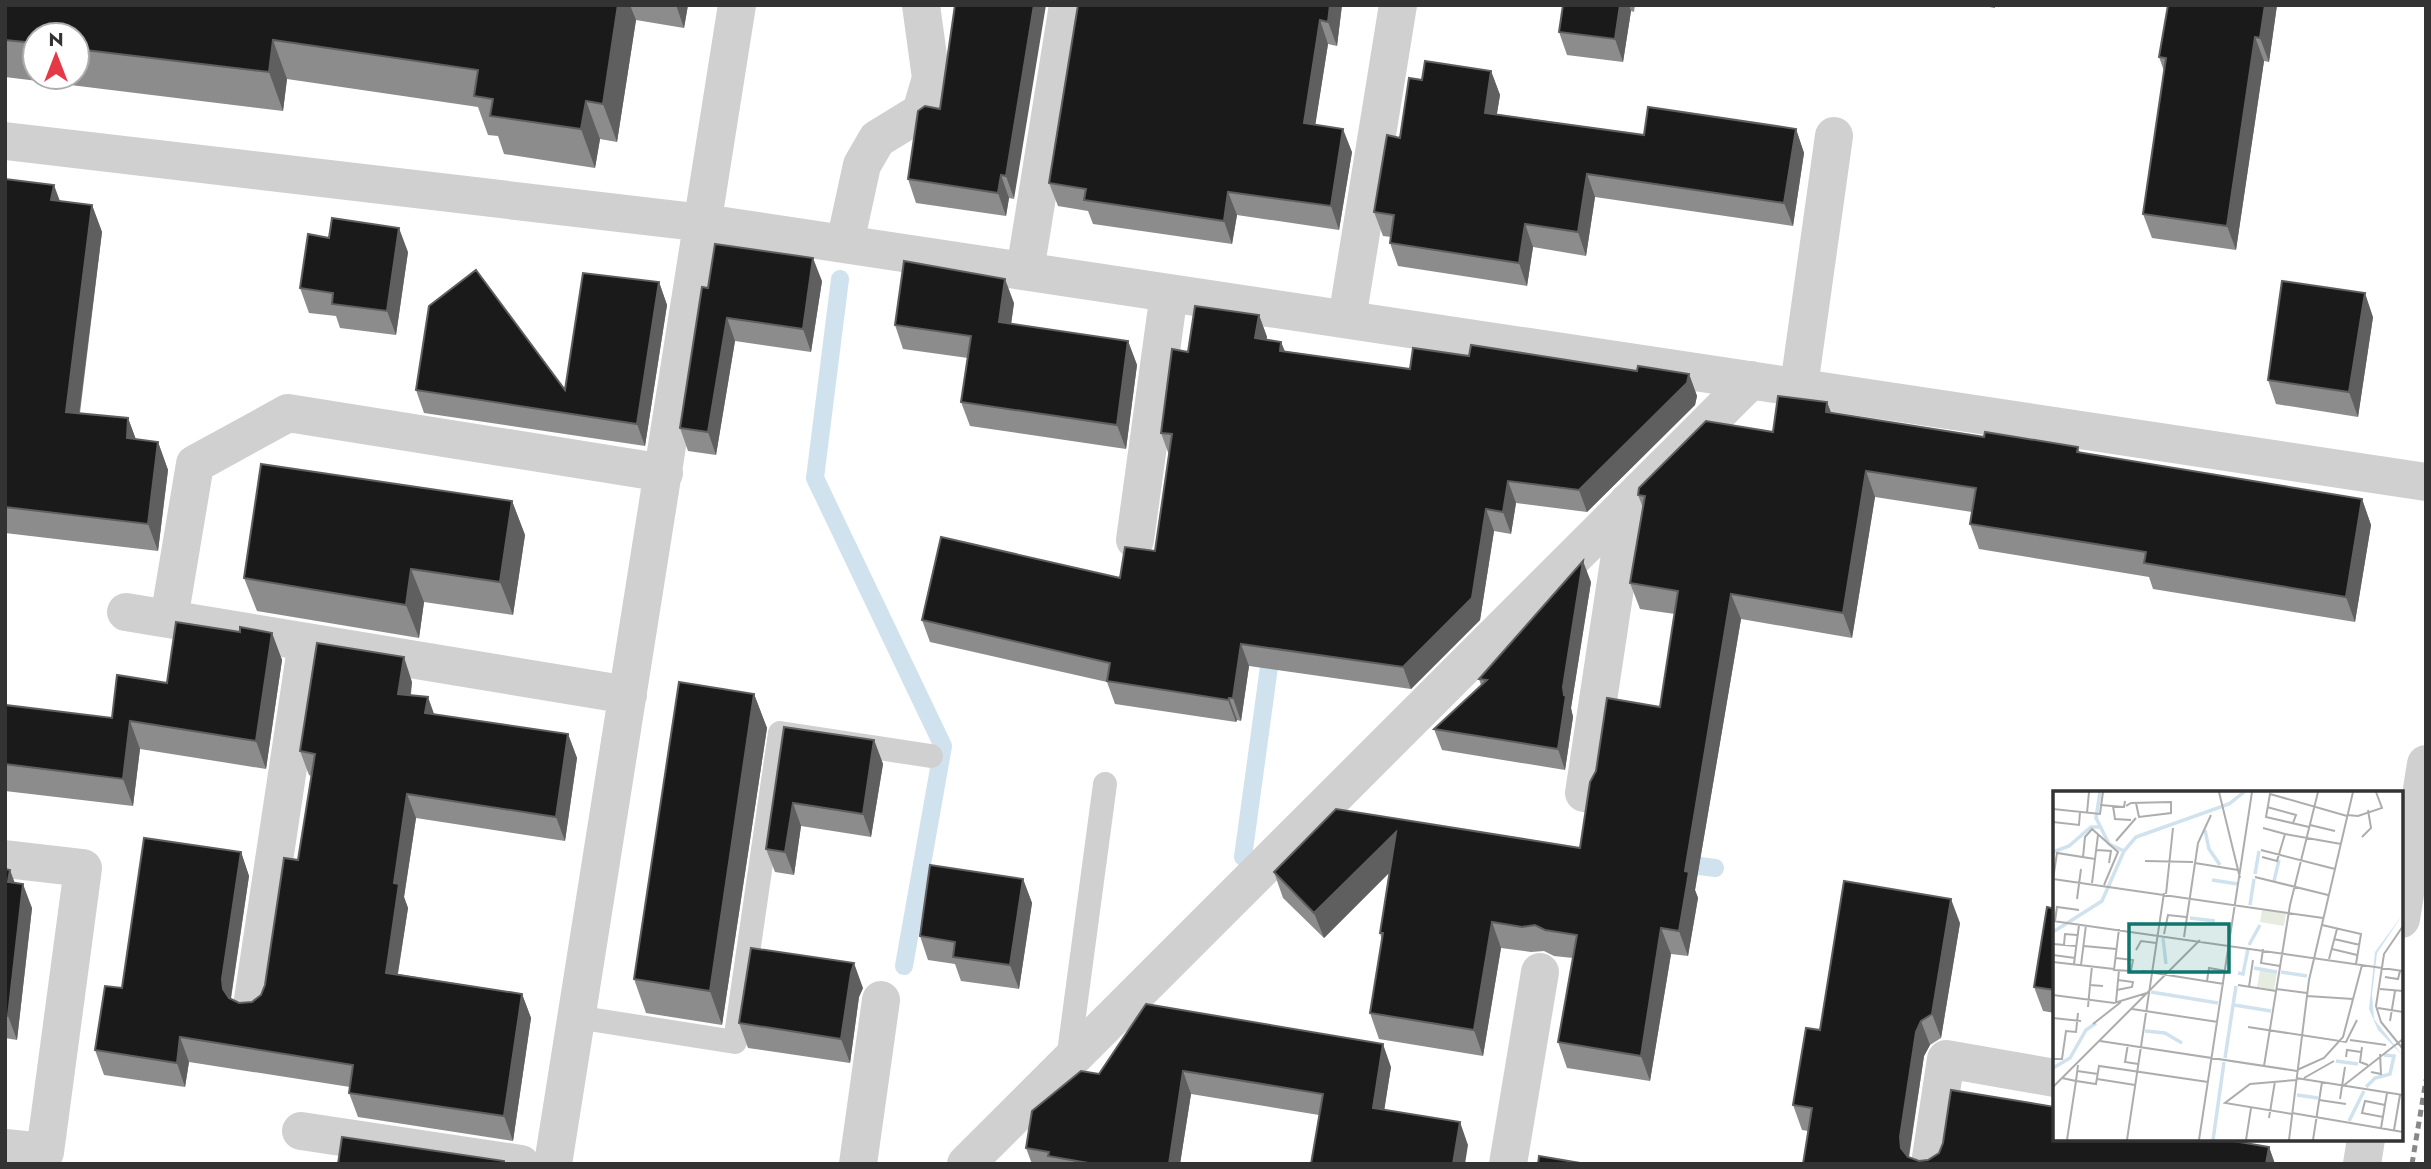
<svg xmlns="http://www.w3.org/2000/svg" width="2431" height="1169" viewBox="0 0 2431 1169" font-family="Jost,sans-serif">
	<style>
		.lines { fill: none; stroke-linecap: round; stroke-linejoin: round }
		.stream { stroke: #cfe2ee; stroke-width: 18 }
		.service { stroke: #d0d0d0; stroke-width: 24 }
		.minor { stroke: #d0d0d0; stroke-width: 38 }
		.rail { stroke: #888; stroke-width: 5; stroke-dasharray: 7 5; stroke-linecap: butt }
		.wall { fill: #8c8c8c; fill-rule: evenodd }
		.shaded-wall { fill: #5f5f5f }
		.building { fill: #1a1a1a; stroke: #5f5f5f; stroke-width: 2 }
		.inset-river { fill: none; stroke: #cfe2ee; stroke-width: 3.5 }
		.inset-road { fill: none; stroke: #adadad; stroke-width: 2 }
		.view { fill: #0f766e; fill-opacity: 0.15; stroke: #0f766e; stroke-width: 3.5 }
		.inset-edge { fill: none; stroke: #333; stroke-width: 3.5 }
	</style>
	<rect width="100%" height="100%" fill="#fff"/>
	<g class="lines">
		<path class="stream" d="M 840,279 L 815,478 L 943,746 L 904,966
			M 1243,857 L 1272,645
			M 1677,863 L 1715,868"/>
		<path class="service" d="M 576,1017 L 735,1042 L 780,733 L 931,756
			M 1068,1060 L 1105,784"/>
		<path class="minor" d="M 5,141 L 704,223 L 2426,482
			M 845,243 L 862,165 L 877,139 L 921,112 L 931,78 L 921,5
			M 1025,271 L 1068,5
			M 1347,319 L 1398,5
			M 1799,386 L 1834,136
			M 1135,540 L 1169,293
			M 126,612 L 628,695
			M 169,619 L 195,464 L 288,413 L 664,473
			M 1584,793 L 1628,502
			M 5,859 L 83,868 L 45,1152 L 5,1148
			M 2401,919 L 2426,764
			M 252,1006 L 307,642
			M 301,1131 L 521,1164
			M 553,1164 L 737,5
			M 858,1164 L 881,1000
			M 966,1164 L 1751,380
			M 1508,1164 L 1540,972
			M 1930,1164 L 1946,1059 L 2055,1078
			M 2362,1164 L 2366,1139"/>
		<path class="rail" d="M 2412,1164 L 2426,1080"/>
	</g>
	<path class="wall" d="M 5,5 L 688,5 L 684,28 L 636,20 L 617,142 L 600,139 L 595,168 L 504,154 L 498,136 L 488,135 L 478,107 L 287,79 L 283,111 L 5,77 ZM 35,35 L 77,35 L 77,77 L 35,77 Z
		M 955,5 L 1014,199 L 1009,198 L 1006,216 L 916,203 L 908,179 L 940,109 Z
		M 1078,5 L 1342,5 L 1337,46 L 1328,44 L 1315,125 L 1352,152 L 1339,230 L 1237,215 L 1232,244 L 1093,224 L 1088,211 L 1058,206 L 1049,183 Z
		M 1563,5 L 1635,5 L 1634,12 L 1631,11 L 1623,62 L 1567,55 L 1559,32 Z
		M 1978,5 L 1995,5 L 1995,8 Z
		M 2277,5 L 2269,62 L 2264,61 L 2236,250 L 2152,238 L 2143,214 L 2164,71 L 2159,57 Z
		M 1491,71 L 1500,95 L 1497,114 L 1644,135 L 1796,129 L 1804,153 L 1793,226 L 1595,197 L 1586,256 L 1533,247 L 1527,286 L 1398,266 L 1390,243 L 1391,237 L 1383,236 L 1374,212 L 1422,80 Z
		M 5,179 L 60,201 L 92,205 L 102,232 L 80,413 L 128,418 L 136,440 L 158,442 L 168,470 L 158,551 L 5,533 Z
		M 408,252 L 396,335 L 340,328 L 336,316 L 309,313 L 300,288 Z
		M 822,281 L 811,352 L 735,341 L 716,455 L 688,451 L 680,428 L 708,288 Z
		M 659,282 L 667,305 L 645,446 L 424,413 L 416,390 L 565,390 Z
		M 1014,303 L 1011,324 L 1128,341 L 1137,365 L 1126,449 L 970,426 L 961,402 L 968,358 L 903,349 L 895,325 Z
		M 1259,315 L 1267,337 L 1266,339 L 1281,342 L 1285,351 L 1410,369 L 1469,356 L 1637,371 L 1689,374 L 1697,396 L 1695,405 L 1587,512 L 1516,503 L 1511,534 L 1494,531 L 1480,620 L 1411,689 L 1249,666 L 1241,721 L 1237,720 L 1236,722 L 1115,704 L 1107,682 L 930,642 L 922,620 L 1120,578 L 1155,551 L 1169,455 L 1161,433 L 1188,352 Z
		M 2373,317 L 2358,417 L 2276,404 L 2268,380 Z
		M 1827,402 L 1831,413 L 1984,437 L 2078,447 L 2080,453 L 2362,499 L 2371,525 L 2355,622 L 2153,589 L 2149,577 L 1979,549 L 1970,524 L 1972,512 L 1875,497 L 1852,638 L 1741,619 L 1695,890 L 1698,898 L 1688,956 L 1671,954 L 1650,1081 L 1567,1068 L 1558,1042 L 1573,958 L 1554,956 L 1544,951 L 1531,952 L 1501,948 L 1483,1056 L 1379,1039 L 1370,1013 L 1382,940 L 1380,933 L 1389,873 L 1324,938 L 1283,898 L 1274,872 L 1580,848 L 1660,707 L 1675,614 L 1640,609 L 1630,583 L 1643,508 L 1638,495 L 1773,432 Z
		M 512,501 L 525,535 L 513,615 L 424,602 L 419,638 L 257,611 L 244,578 Z
		M 1591,582 L 1571,708 L 1573,717 L 1565,770 L 1442,750 L 1434,729 L 1481,685 L 1479,679 Z
		M 240,632 L 272,633 L 282,660 L 266,769 L 140,749 L 133,806 L 5,791 L 5,705 L 112,718 L 167,683 Z
		M 412,682 L 411,695 L 434,715 L 568,734 L 577,758 L 565,841 L 416,818 L 404,897 L 408,908 L 398,974 L 522,994 L 531,1018 L 513,1141 L 358,1117 L 349,1093 L 350,1087 L 189,1062 L 185,1087 L 104,1075 L 95,1050 L 122,988 L 241,852 L 249,876 L 231,999 L 239,1003 L 252,1002 L 261,995 L 265,985 L 298,860 L 311,776 L 309,775 L 300,751 Z
		M 754,694 L 767,728 L 722,1025 L 646,1013 L 634,979 Z
		M 784,727 L 874,740 L 883,764 L 871,837 L 801,826 L 794,875 L 775,872 L 766,849 Z
		M 5,869 L 32,908 L 17,1040 L 5,1038 Z
		M 1023,879 L 1032,903 L 1019,989 L 961,981 L 955,964 L 928,960 L 920,936 Z
		M 2055,909 L 2055,1013 L 2043,1011 L 2034,987 Z
		M 1960,923 L 1941,1038 L 1930,1045 L 1924,1056 L 1909,1158 L 1919,1161 L 2055,1139 L 2269,1147 L 2275,1164 L 1803,1164 L 1808,1131 L 1802,1130 L 1793,1105 L 1820,1030 Z
		M 863,988 L 859,997 L 850,1063 L 748,1048 L 739,1023 Z
		M 1146,1004 L 1391,1067 L 1384,1110 L 1468,1145 L 1319,1115 L 1191,1094 L 1180,1164 L 1032,1164 L 1026,1148 L 1099,1074 Z"/>
	<path class="shaded-wall" d="M 618,5 L 630,5 L 636,20 L 617,142 L 603,104 Z
		M 676,5 L 688,5 L 684,28 Z
		M 1034,5 L 1046,5 L 1014,199 L 1006,176 Z
		M 1330,5 L 1342,5 L 1337,46 L 1328,22 Z
		M 1620,5 L 1629,5 L 1631,11 L 1623,62 L 1615,39 Z
		M 2265,5 L 2277,5 L 2269,62 L 2260,38 Z
		M 1320,20 L 1328,44 L 1312,146 L 1304,123 Z
		M 2255,37 L 2264,61 L 2236,250 L 2227,226 Z
		M 273,40 L 287,79 L 283,111 L 269,72 Z
		M 1491,71 L 1500,95 L 1493,136 L 1485,113 Z
		M 586,101 L 600,139 L 595,168 L 581,129 Z
		M 1343,129 L 1352,152 L 1339,230 L 1331,206 Z
		M 1796,129 L 1804,153 L 1793,226 L 1784,203 Z
		M 1587,174 L 1595,197 L 1586,256 L 1578,232 Z
		M 1001,175 L 1009,198 L 1006,216 L 998,193 Z
		M 54,185 L 64,212 L 51,200 Z
		M 1228,192 L 1237,215 L 1232,244 L 1224,221 Z
		M 92,205 L 102,232 L 76,439 L 66,412 Z
		M 1525,224 L 1533,247 L 1527,286 L 1519,263 Z
		M 399,228 L 408,252 L 396,335 L 387,311 Z
		M 813,258 L 822,281 L 811,352 L 803,329 Z
		M 1005,279 L 1014,303 L 1008,346 L 999,322 Z
		M 659,282 L 667,305 L 645,446 L 637,424 Z
		M 2365,293 L 2373,317 L 2358,417 L 2349,392 Z
		M 1259,315 L 1267,337 L 1263,360 L 1255,338 Z
		M 727,318 L 735,341 L 716,455 L 708,432 Z
		M 1128,341 L 1137,365 L 1126,449 L 1117,425 Z
		M 1281,342 L 1289,364 L 1280,351 Z
		M 1689,374 L 1697,396 L 1695,405 L 1587,512 L 1579,490 Z
		M 1827,402 L 1837,428 L 1826,412 Z
		M 128,418 L 138,445 L 127,438 Z
		M 158,442 L 168,470 L 158,551 L 148,524 Z
		M 1866,471 L 1875,497 L 1852,638 L 1843,613 Z
		M 1508,481 L 1516,503 L 1511,534 L 1503,512 Z
		M 2362,499 L 2371,525 L 2355,622 L 2346,597 Z
		M 512,501 L 525,535 L 513,615 L 500,582 Z
		M 1486,509 L 1494,531 L 1480,620 L 1411,689 L 1403,667 Z
		M 1583,561 L 1591,582 L 1571,708 L 1573,717 L 1565,770 L 1558,749 L 1564,695 L 1563,687 Z
		M 411,569 L 424,602 L 419,638 L 406,605 Z
		M 1731,594 L 1741,619 L 1695,890 L 1698,898 L 1688,956 L 1679,931 L 1685,871 Z
		M 272,633 L 282,660 L 266,769 L 256,741 Z
		M 1241,644 L 1249,666 L 1241,721 L 1233,698 Z
		M 404,657 L 412,682 L 407,718 L 398,694 Z
		M 754,694 L 767,728 L 722,1025 L 710,991 Z
		M 428,697 L 437,722 L 425,713 Z
		M 1229,698 L 1237,720 L 1236,722 L 1228,700 Z
		M 130,721 L 140,749 L 133,806 L 123,779 Z
		M 568,734 L 577,758 L 565,841 L 556,817 Z
		M 874,740 L 883,764 L 871,837 L 863,814 Z
		M 407,794 L 416,818 L 404,897 L 408,908 L 394,997 L 386,973 L 394,883 Z
		M 793,803 L 801,826 L 794,875 L 785,852 Z
		M 1396,832 L 1405,857 L 1324,938 L 1314,913 Z
		M 241,852 L 249,876 L 230,1003 L 223,989 L 222,979 Z
		M 10,870 L 19,894 L 8,882 Z
		M 1023,879 L 1032,903 L 1019,989 L 1010,965 Z
		M 23,884 L 32,908 L 17,1040 L 8,1016 Z
		M 1951,899 L 1960,923 L 1941,1038 L 1932,1014 Z
		M 1492,922 L 1501,948 L 1483,1056 L 1474,1030 Z
		M 1661,928 L 1671,954 L 1650,1081 L 1641,1056 Z
		M 854,963 L 863,988 L 859,997 L 850,1063 L 841,1039 L 851,973 Z
		M 522,994 L 531,1018 L 513,1141 L 504,1116 Z
		M 1921,1021 L 1930,1045 L 1924,1056 L 1908,1161 L 1901,1148 L 1900,1137 L 1916,1032 Z
		M 180,1037 L 189,1062 L 185,1087 L 177,1063 Z
		M 1383,1044 L 1391,1067 L 1381,1131 L 1373,1108 Z
		M 1183,1071 L 1191,1094 L 1180,1164 L 1169,1164 Z
		M 1460,1122 L 1468,1145 L 1465,1164 L 1453,1164 Z
		M 2269,1147 L 2275,1164 L 2266,1164 Z"/>
	<path class="building" d="M 5,5 L 618,5 L 603,104 L 586,101 L 581,129 L 490,116 L 493,99 L 474,96 L 478,70 L 273,40 L 269,72 L 77,49 L 77,35 L 35,35 L 35,43 L 5,40 Z
		M 955,5 L 1034,5 L 1006,176 L 1001,175 L 998,193 L 908,179 L 918,111 L 925,106 L 940,109 Z
		M 1078,5 L 1330,5 L 1328,22 L 1320,20 L 1304,123 L 1343,129 L 1331,206 L 1228,192 L 1224,221 L 1084,200 L 1086,189 L 1049,183 Z
		M 1563,5 L 1620,5 L 1615,39 L 1559,32 Z
		M 2168,5 L 2265,5 L 2260,38 L 2255,37 L 2227,226 L 2143,214 L 2166,58 L 2159,57 Z
		M 1425,61 L 1491,71 L 1485,113 L 1644,135 L 1648,107 L 1796,129 L 1784,203 L 1587,174 L 1578,232 L 1525,224 L 1519,263 L 1390,243 L 1394,215 L 1374,212 L 1387,135 L 1400,138 L 1409,78 L 1422,80 Z
		M 5,179 L 54,185 L 51,200 L 92,205 L 66,412 L 128,418 L 127,438 L 158,442 L 148,524 L 5,507 Z
		M 332,218 L 399,228 L 387,311 L 332,304 L 333,293 L 300,288 L 308,234 L 329,238 Z
		M 715,244 L 813,258 L 803,329 L 727,318 L 708,432 L 680,428 L 702,287 L 708,288 Z
		M 904,261 L 1005,279 L 999,322 L 1128,341 L 1117,425 L 961,402 L 971,336 L 895,325 Z
		M 476,270 L 565,390 L 583,273 L 659,282 L 637,424 L 416,390 L 429,306 Z
		M 2282,281 L 2365,293 L 2349,392 L 2268,380 Z
		M 1195,306 L 1259,315 L 1255,338 L 1281,342 L 1280,351 L 1410,369 L 1413,348 L 1469,356 L 1471,345 L 1637,371 L 1638,366 L 1689,374 L 1687,383 L 1579,490 L 1508,481 L 1503,512 L 1486,509 L 1472,598 L 1403,667 L 1241,644 L 1233,698 L 1229,698 L 1228,700 L 1107,681 L 1110,663 L 922,620 L 941,537 L 1120,578 L 1125,547 L 1155,551 L 1172,434 L 1161,433 L 1172,349 L 1188,352 Z
		M 1778,396 L 1827,402 L 1826,412 L 1984,437 L 1985,432 L 2078,447 L 2077,452 L 2362,499 L 2346,597 L 2144,563 L 2146,552 L 1970,524 L 1976,488 L 1866,471 L 1843,613 L 1731,594 L 1685,871 L 1689,872 L 1679,931 L 1661,928 L 1641,1056 L 1558,1042 L 1577,935 L 1545,930 L 1535,925 L 1522,927 L 1492,922 L 1474,1030 L 1370,1013 L 1383,933 L 1380,933 L 1396,832 L 1314,913 L 1274,872 L 1336,809 L 1580,848 L 1590,782 L 1596,771 L 1607,698 L 1660,707 L 1678,591 L 1630,583 L 1645,496 L 1638,495 L 1639,488 L 1706,421 L 1773,432 Z
		M 261,464 L 512,501 L 500,582 L 411,569 L 406,605 L 244,578 Z
		M 1583,561 L 1563,687 L 1564,695 L 1566,696 L 1558,749 L 1434,729 L 1487,680 L 1479,679 Z
		M 176,622 L 240,632 L 240,627 L 272,633 L 256,741 L 130,721 L 123,779 L 5,764 L 5,705 L 112,718 L 117,675 L 167,683 Z
		M 317,643 L 404,657 L 398,694 L 428,697 L 425,713 L 568,734 L 556,817 L 407,794 L 394,883 L 399,884 L 386,973 L 522,994 L 504,1116 L 349,1093 L 353,1065 L 180,1037 L 177,1063 L 95,1050 L 105,986 L 122,988 L 144,838 L 241,852 L 222,979 L 223,989 L 229,998 L 239,1003 L 252,1002 L 261,995 L 265,985 L 284,858 L 298,860 L 315,754 L 300,751 Z
		M 679,682 L 754,694 L 710,991 L 634,979 Z
		M 784,727 L 874,740 L 863,814 L 793,803 L 785,852 L 766,849 Z
		M 930,865 L 1023,879 L 1010,965 L 953,957 L 955,942 L 920,936 Z
		M 5,869 L 10,870 L 8,882 L 23,884 L 8,1016 L 5,1015 Z
		M 1844,881 L 1951,899 L 1932,1014 L 1921,1021 L 1916,1032 L 1900,1137 L 1901,1148 L 1908,1157 L 1919,1161 L 1928,1160 L 1939,1153 L 1943,1143 L 1951,1090 L 2055,1107 L 2055,1139 L 2222,1139 L 2269,1147 L 2266,1164 L 1803,1164 L 1812,1108 L 1793,1105 L 1806,1028 L 1820,1030 Z
		M 2047,907 L 2055,909 L 2055,990 L 2034,987 Z
		M 751,948 L 854,963 L 851,973 L 841,1039 L 739,1023 Z
		M 1146,1004 L 1383,1044 L 1373,1108 L 1460,1122 L 1453,1164 L 1311,1164 L 1323,1094 L 1183,1071 L 1169,1164 L 1094,1164 L 1048,1156 L 1049,1152 L 1026,1148 L 1032,1111 L 1081,1071 L 1099,1074 Z
		M 342,1137 L 504,1161 L 504,1164 L 338,1164 Z
		M 1539,1156 L 1586,1164 L 1538,1164 Z"/>
	<g transform="translate(2053 791)">
		<rect width="350" height="350" fill="#fff"/>
		<path d="M 209,119 L 233,122 L 231,135 L 207,131 ZM 207,179 L 224,181 L 221,199 L 204,196 Z" fill="#e6ecdf"/>
		<path d="M 350,123 L 324,162 L 319,203 L 321,228 L 350,265 L 325,239 L 316,218 L 322,161 Z" fill="#cfe2ee"/>
		<path class="inset-river" d="M 47,1 L 43,27 L 56,53 L 71,60M 152,39 L 156,58 L 167,74M 0,61 L 16,55 L 38,36 L 47,36M 202,83 L 206,60M 159,89 L 185,93M 221,90 L 226,69M 197,114 L 201,88M 137,127 L 162,130M 0,141 L 49,110 L 71,60 L 83,46 L 176,13 L 191,1M 110,147 L 113,173M 196,154 L 207,134M 201,177 L 224,181M 228,181 L 254,185M 185,182 L 190,183 L 195,158M 98,201 L 165,212M 181,214 L 218,220M 92,240 L 112,242 L 129,252M 172,267 L 183,195M 283,270 L 305,273M 0,277 L 17,267 L 33,239 L 43,232M 313,296 L 322,287 L 337,283 L 341,265 L 331,264M 244,304 L 265,307M 296,330 L 311,300M 160,349 L 171,271"/>
		<path class="inset-road" d="M 166,1 L 187,87M 47,14 L 71,16 L 72,10M 60,15 L 62,28 L 78,29M 73,15 L 78,12 L 118,11 L 118,22 L 86,26 L 83,12M 214,16 L 243,24 L 240,32M 0,18 L 47,23 L 50,1M 34,22 L 36,1M 294,24 L 305,25 L 329,17 L 323,1M 0,31 L 26,34 L 27,21M 257,34 L 282,40M 256,36 L 213,26 L 217,3 L 294,25M 210,37 L 232,43M 309,46 L 318,37 L 315,19M 63,50 L 83,27M 44,59 L 58,60 L 56,72M 208,59 L 282,78M 30,66 L 32,46 L 39,38 L 65,61 L 51,94M 209,66 L 224,70 L 232,43 L 288,53M 92,70 L 140,71M 142,72 L 185,79M 202,86 L 275,104M 0,88 L 270,127M 0,88 L 4,62 L 42,68M 39,92 L 45,44M 113,103 L 120,37M 24,108 L 28,78M 0,130 L 350,180M 2,130 L 4,116 L 26,119M 269,134 L 308,143 L 303,173M 350,135 L 331,163 L 323,215 L 328,231 L 350,258M 111,143 L 115,124 L 133,126M 131,146 L 145,52 L 158,24M 281,148 L 307,154M 0,153 L 23,155M 11,154 L 12,143 L 24,144M 31,155 L 63,158M 210,158 L 208,172 L 227,175M 279,158 L 304,164M 83,159 L 88,150 L 103,152M 0,164 L 22,167M 63,167 L 80,169 L 78,180 L 61,179 L 66,138M 276,168 L 284,138M 0,171 L 61,178M 21,173 L 26,134M 28,174 L 33,134M 39,175 L 37,194 L 50,195M 89,180 L 171,193M 332,186 L 345,188 L 347,180M 154,190 L 156,177 L 173,180M 185,194 L 223,200M 196,196 L 200,169M 223,198 L 254,202M 327,198 L 350,200M 64,199 L 79,196 L 80,191 L 65,189M 0,204 L 61,212 L 94,202M 254,205 L 300,208M 63,211 L 66,179M 35,216 L 37,194M 325,217 L 350,221M 79,218 L 165,231M 0,227 L 28,230M 337,230 L 342,200M 40,233 L 68,211M 195,236 L 293,251 L 304,229M 297,249 L 333,254M 47,250 L 244,280M 75,253 L 72,271 L 85,273M 309,256 L 307,271 L 315,274M 293,266 L 294,259 L 308,261M 0,268 L 9,268 L 13,240 L 23,241 L 25,222M 211,275 L 237,114 L 265,1M 244,279 L 271,267 L 290,246 L 309,174M 24,280 L 45,283M 318,281 L 328,283 L 327,263M 9,287 L 23,290 L 25,274M 243,287 L 350,304M 251,287 L 281,270M 44,288 L 82,294M 290,295 L 350,248M 0,296 L 147,149M 287,308 L 292,276M 266,309 L 293,313M 239,322 L 350,341M 239,323 L 172,312 L 197,293 L 243,289M 330,326 L 309,322 L 312,310 L 332,314M 216,327 L 222,290M 328,337 L 334,302M 341,339 L 347,304M 14,349 L 23,290 L 43,293 L 46,275 L 155,291M 74,349 L 111,102M 146,349 L 199,1M 193,349 L 198,317M 236,349 L 256,189 L 300,1M 260,349 L 269,291"/>
		<path class="view" d="M 76,133 L 176,133 L 176,181 L 76,181 Z"/>
		<rect width="350" height="350" class="inset-edge"/>
	</g>
	<rect width="2431" height="1169" fill="none" stroke="#333333" stroke-width="14"/>
	<g transform="translate(56 56)"><circle r="33" fill="#ffffff" stroke="#adadad" stroke-width="2"/>
	<path d="M0-5L12 26L0 18L-12 26Z" fill="#e63946"/>
	<text y="-10" font-size="19" font-weight="bold" text-anchor="middle" fill="#333333">N</text>
	</g>
</svg>
